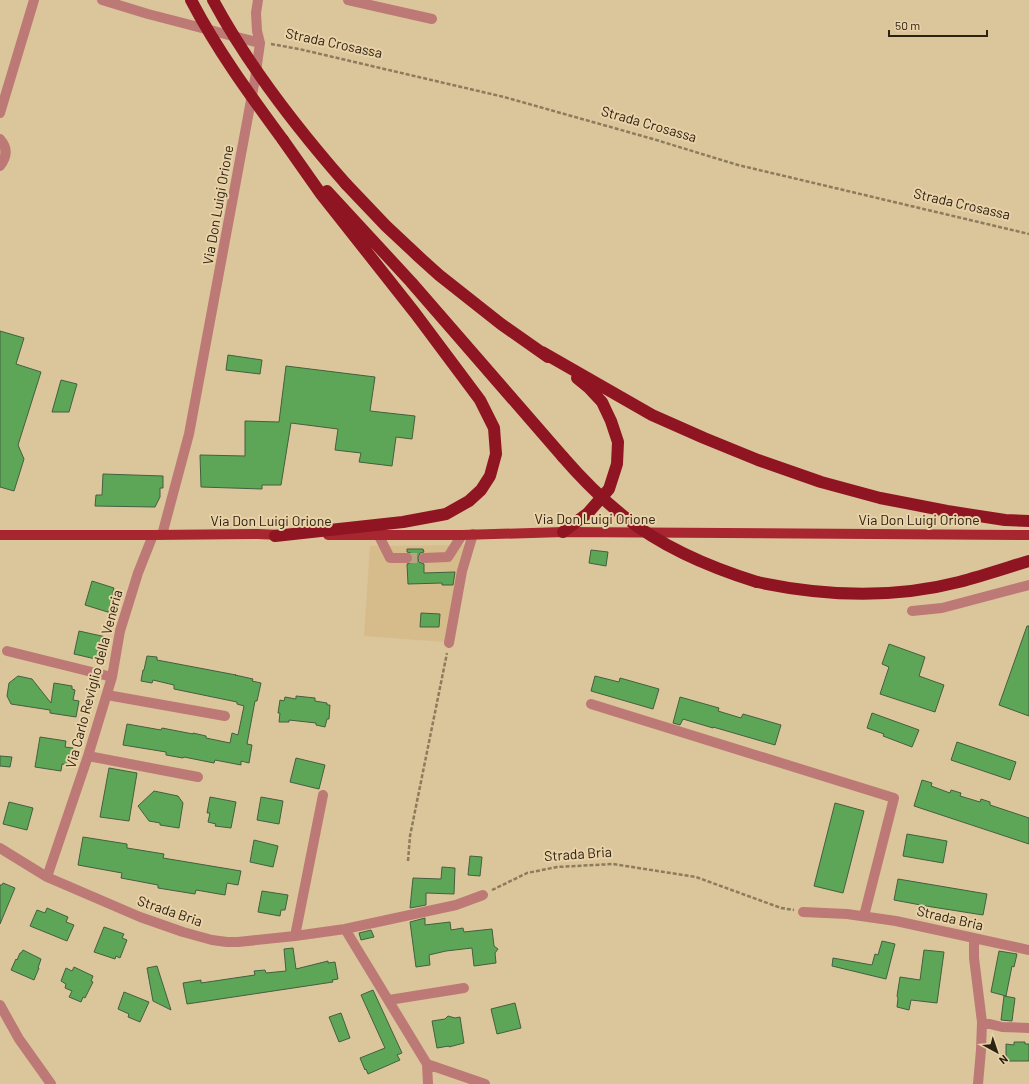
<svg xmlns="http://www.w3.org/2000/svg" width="1029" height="1084" viewBox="0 0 1029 1084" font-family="Barlow,sans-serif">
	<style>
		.built { fill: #d6bb8b }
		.building { fill: #5ea657; stroke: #435f40 }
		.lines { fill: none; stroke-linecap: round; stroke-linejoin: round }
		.minor-tunnel { stroke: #b8a480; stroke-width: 10; stroke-dasharray: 10 5; stroke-linecap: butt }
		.path { stroke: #8c7b5d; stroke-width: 2.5; stroke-dasharray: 4 2; stroke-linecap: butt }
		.minor { stroke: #bd7976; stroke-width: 10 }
		.major { stroke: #a72630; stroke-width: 10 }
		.highway { stroke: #8f1523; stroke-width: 12 }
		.highway-bridge { stroke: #8f1523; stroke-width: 12 }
		.labels { text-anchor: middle; stroke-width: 4; stroke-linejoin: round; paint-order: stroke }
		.street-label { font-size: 14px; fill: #2b2212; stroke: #e9d1a8 }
	</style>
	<rect width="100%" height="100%" fill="#dbc59b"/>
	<path class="built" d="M 466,545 L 446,642 L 364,636 L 370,546 Z"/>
	<path class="building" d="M 0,331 L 24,338 L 16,364 L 41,372 L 18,445 L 24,459 L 14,491 L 0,487 Z
		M 228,355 L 262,360 L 260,374 L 226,370 Z
		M 286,366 L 375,377 L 370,411 L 415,416 L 412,439 L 396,437 L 392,466 L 359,462 L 361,453 L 335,450 L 338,429 L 291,423 L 281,485 L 262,485 L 262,489 L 201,487 L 200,455 L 245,456 L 245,421 L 279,422 Z
		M 61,380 L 77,384 L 69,412 L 52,412 Z
		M 103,474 L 163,476 L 163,488 L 160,488 L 160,497 L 155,507 L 95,506 L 96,495 L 102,495 Z
		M 407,549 L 423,549 L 424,552 L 420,553 L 418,558 L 419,562 L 424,564 L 424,573 L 455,572 L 453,585 L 442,585 L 442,583 L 408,584 L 407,564 L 412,562 L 413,558 L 411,553 L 407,552 Z
		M 591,550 L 608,552 L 606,566 L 589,563 Z
		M 92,581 L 114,588 L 112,596 L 116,597 L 111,613 L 85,605 Z
		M 421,613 L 440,614 L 439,627 L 420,627 Z
		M 1027,626 L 1029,626 L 1029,716 L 999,705 Z
		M 79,631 L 106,637 L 100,660 L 74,654 Z
		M 889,644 L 925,657 L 919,676 L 944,685 L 935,712 L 880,694 L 889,667 L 882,664 Z
		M 147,656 L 157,657 L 157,660 L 236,675 L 235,675 L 253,679 L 252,681 L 261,683 L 257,701 L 255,701 L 247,744 L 252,745 L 249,763 L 241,761 L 241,765 L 215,760 L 214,763 L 184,757 L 183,758 L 166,755 L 166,752 L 123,745 L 127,724 L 161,730 L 162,728 L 193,734 L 193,733 L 206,736 L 206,738 L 230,743 L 232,733 L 238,735 L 244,706 L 237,704 L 237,702 L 174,689 L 174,685 L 153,680 L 152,683 L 141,681 L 143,670 L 144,670 Z
		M 18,676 L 32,679 L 51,703 L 54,683 L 72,686 L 72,689 L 75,690 L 73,700 L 79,701 L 76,717 L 50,713 L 50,710 L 11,704 L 7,696 L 9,683 Z
		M 595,676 L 619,682 L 620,678 L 659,689 L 653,709 L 591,691 Z
		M 296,696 L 315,698 L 315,701 L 327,703 L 327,705 L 330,705 L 329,719 L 327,719 L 325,727 L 316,725 L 316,723 L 289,720 L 289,722 L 279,722 L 280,713 L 278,713 L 280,700 L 284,701 L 285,697 L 296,699 Z
		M 680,697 L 719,708 L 718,711 L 741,718 L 743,714 L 781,725 L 775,745 L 713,727 L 713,728 L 683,719 L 680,725 L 673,723 Z
		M 872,713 L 919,730 L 912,747 L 883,736 L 884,734 L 867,728 Z
		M 40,737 L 66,741 L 65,747 L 73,748 L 70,765 L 62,764 L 61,771 L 35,767 Z
		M 957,742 L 1016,762 L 1010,780 L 951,760 Z
		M 0,756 L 12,757 L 10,767 L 0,766 Z
		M 296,758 L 325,765 L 319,789 L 290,782 Z
		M 109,768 L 137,773 L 129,821 L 100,817 Z
		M 922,780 L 932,783 L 931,786 L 950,793 L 951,790 L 961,793 L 960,796 L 980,802 L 981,799 L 990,802 L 990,805 L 1029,818 L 1029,844 L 914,806 Z
		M 154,791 L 178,796 L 183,803 L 179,828 L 160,825 L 160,823 L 149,821 L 138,806 Z
		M 210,797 L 236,802 L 231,828 L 215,826 L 216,824 L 208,822 L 210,813 L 207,813 Z
		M 261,797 L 283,801 L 279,824 L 257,820 Z
		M 9,802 L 33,808 L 27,830 L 3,824 Z
		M 835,803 L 864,811 L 843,893 L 814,886 Z
		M 907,834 L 947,841 L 943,863 L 903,856 Z
		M 83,837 L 127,844 L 127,848 L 164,854 L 163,858 L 241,871 L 238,885 L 227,883 L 225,895 L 196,890 L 195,894 L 158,888 L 158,885 L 121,878 L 122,873 L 78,865 Z
		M 254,840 L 278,846 L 273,867 L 250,862 Z
		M 470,856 L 482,857 L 480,876 L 468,875 Z
		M 442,867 L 455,868 L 454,894 L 426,893 L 426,905 L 410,908 L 413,878 L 441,879 Z
		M 898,879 L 987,894 L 983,915 L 926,906 L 894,900 Z
		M 3,883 L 15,888 L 0,924 L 0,885 L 2,885 Z
		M 262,891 L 288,895 L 285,910 L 281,910 L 280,916 L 258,912 Z
		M 47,908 L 68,917 L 66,922 L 74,925 L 67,941 L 30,926 L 37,910 L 45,913 Z
		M 425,918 L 425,925 L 450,922 L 451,930 L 463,928 L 464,932 L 492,929 L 494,946 L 498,949 L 495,953 L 496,963 L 474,966 L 472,948 L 446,951 L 429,955 L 430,965 L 416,967 L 410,922 Z
		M 104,927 L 124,934 L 122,938 L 127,940 L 120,958 L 116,956 L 115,959 L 94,952 Z
		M 371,930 L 374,937 L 361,940 L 359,933 Z
		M 882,941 L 895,944 L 886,979 L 832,966 L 833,958 L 872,965 L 875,954 L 878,955 Z
		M 293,948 L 296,969 L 328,961 L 328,963 L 335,962 L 338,979 L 332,980 L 333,982 L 187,1004 L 183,983 L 201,980 L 201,983 L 255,975 L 254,971 L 265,970 L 266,973 L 286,971 L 284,949 Z
		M 23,950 L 41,959 L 38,968 L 39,968 L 34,980 L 11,970 L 16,959 L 17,960 L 20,953 L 21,953 Z
		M 924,950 L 944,952 L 937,1003 L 911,1000 L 909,1010 L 897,1007 L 898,998 L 897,996 L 900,977 L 920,980 Z
		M 999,951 L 1017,954 L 1014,967 L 1012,966 L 1006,996 L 991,992 Z
		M 157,966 L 171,1010 L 153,1001 L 147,968 Z
		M 74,967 L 93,976 L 91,981 L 93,982 L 85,998 L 83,997 L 81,1002 L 69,997 L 72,991 L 65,988 L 66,984 L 61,981 L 66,968 L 72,971 Z
		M 373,990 L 402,1053 L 397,1055 L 400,1060 L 368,1074 L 366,1069 L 365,1070 L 360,1058 L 385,1048 L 361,995 Z
		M 124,992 L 149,1002 L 140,1022 L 128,1017 L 129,1014 L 118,1009 Z
		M 1004,996 L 1015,998 L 1012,1021 L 1001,1020 Z
		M 515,1003 L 521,1028 L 497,1034 L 491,1009 Z
		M 341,1013 L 350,1038 L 339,1042 L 329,1017 Z
		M 448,1016 L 455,1018 L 460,1017 L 464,1043 L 449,1047 L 449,1046 L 437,1048 L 432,1021 L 445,1019 Z
		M 1014,1042 L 1025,1042 L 1025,1044 L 1029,1044 L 1029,1061 L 1006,1061 L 1006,1044 L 1014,1045 Z"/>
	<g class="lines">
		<path class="minor-tunnel" d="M 407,558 L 424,558"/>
		<path class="path" d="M 271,44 L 299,49 L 504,97 L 653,139 L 738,165 L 1029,234
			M 408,861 L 410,836 L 447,653
			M 492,890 L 527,873 L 557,867 L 613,864 L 696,877 L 781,908 L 794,910"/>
		<path class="minor" d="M 102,0 L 148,14 L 260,43
			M 348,0 L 432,19
			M 0,113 L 34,0
			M 0,139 C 8,148 7,157 0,166
			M 378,534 L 390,558 L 407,558
			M 162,535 L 189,434 L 255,79 L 260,43 L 257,31 L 256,13 L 258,0
			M 424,558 L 448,557 L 462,535
			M 912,611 L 942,608 L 1029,585
			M 449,643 L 462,571 L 473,534
			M 7,651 L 112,677
			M 107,695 L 225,716
			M 591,704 L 894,798 L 864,916
			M 88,756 L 198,777
			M 0,848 L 47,877 L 140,917 L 183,932 L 212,940 L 227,942 L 238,942 L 295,936 L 345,929 L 456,905 L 483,895
			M 47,877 L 88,756 L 112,677 L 120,631 L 138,573 L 153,535
			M 803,912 L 847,914 L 896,921 L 1029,950
			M 345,929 L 427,1064 L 428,1084
			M 295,936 L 323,795
			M 974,938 L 974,958 L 982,1022 L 981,1050 L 978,1084
			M 389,1000 L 464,988
			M 0,1005 L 19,1039 L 51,1084
			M 982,1022 L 1002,1027 L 1029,1028
			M 427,1064 L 485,1084"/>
		<path class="major" d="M 0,535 L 153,535 L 257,534 L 282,535
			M 328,535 L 462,535 L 563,532 L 1029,535"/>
		<path class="highway" d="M 346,184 L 386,226 L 418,256 L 439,275 L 501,324 L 548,357
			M 327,191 L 411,282 L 563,457
			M 542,352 L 652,415 L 704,438 L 758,460 L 821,482 L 880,498 L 947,511 L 1005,520 L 1029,521
			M 563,532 L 588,513 L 609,489 L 617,464 L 618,442 L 611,421 L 602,402 L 588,387 L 577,378
			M 275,536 L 403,522 L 446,514 L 469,501 L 481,490 L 490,476 L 496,454 L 494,428 L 480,400 L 415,313 L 321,194 L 283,140
			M 757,582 C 823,596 893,599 959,582 C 982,576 1006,568 1029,561"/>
		<path class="highway-bridge" d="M 191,0 C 217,50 250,95 283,140
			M 213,0 C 249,67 296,127 346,184
			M 563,457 C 582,479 603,500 626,518 C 664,548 712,568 757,582"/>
	</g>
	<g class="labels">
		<g class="street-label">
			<text transform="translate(334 43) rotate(12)" y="5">Strada Crosassa</text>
			<text transform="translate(649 124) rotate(16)" y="5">Strada Crosassa</text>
			<text transform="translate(962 204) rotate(13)" y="5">Strada Crosassa</text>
			<text transform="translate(218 205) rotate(-80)" y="5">Via Don Luigi Orione</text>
			<text x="595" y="524">Via Don Luigi Orione</text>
			<text x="919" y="525">Via Don Luigi Orione</text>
			<text x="271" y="526">Via Don Luigi Orione</text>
			<text transform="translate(94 679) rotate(-75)" y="5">Via Carlo Reviglio della Veneria</text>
			<text transform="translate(578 854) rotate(-4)" y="5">Strada Bria</text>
			<text transform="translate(170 911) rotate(19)" y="5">Strada Bria</text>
			<text transform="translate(950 918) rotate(13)" y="5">Strada Bria</text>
		</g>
	</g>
	<g transform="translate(997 1052) rotate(140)" stroke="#e9d1a8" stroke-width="3" paint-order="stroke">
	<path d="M0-3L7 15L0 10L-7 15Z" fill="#2b2212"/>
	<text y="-6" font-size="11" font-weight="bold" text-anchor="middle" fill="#2b2212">N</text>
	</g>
	<path d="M889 30v6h98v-6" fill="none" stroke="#2b2212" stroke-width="2"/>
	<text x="895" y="30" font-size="12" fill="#2b2212" stroke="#e9d1a8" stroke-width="3" paint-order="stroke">50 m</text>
</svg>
